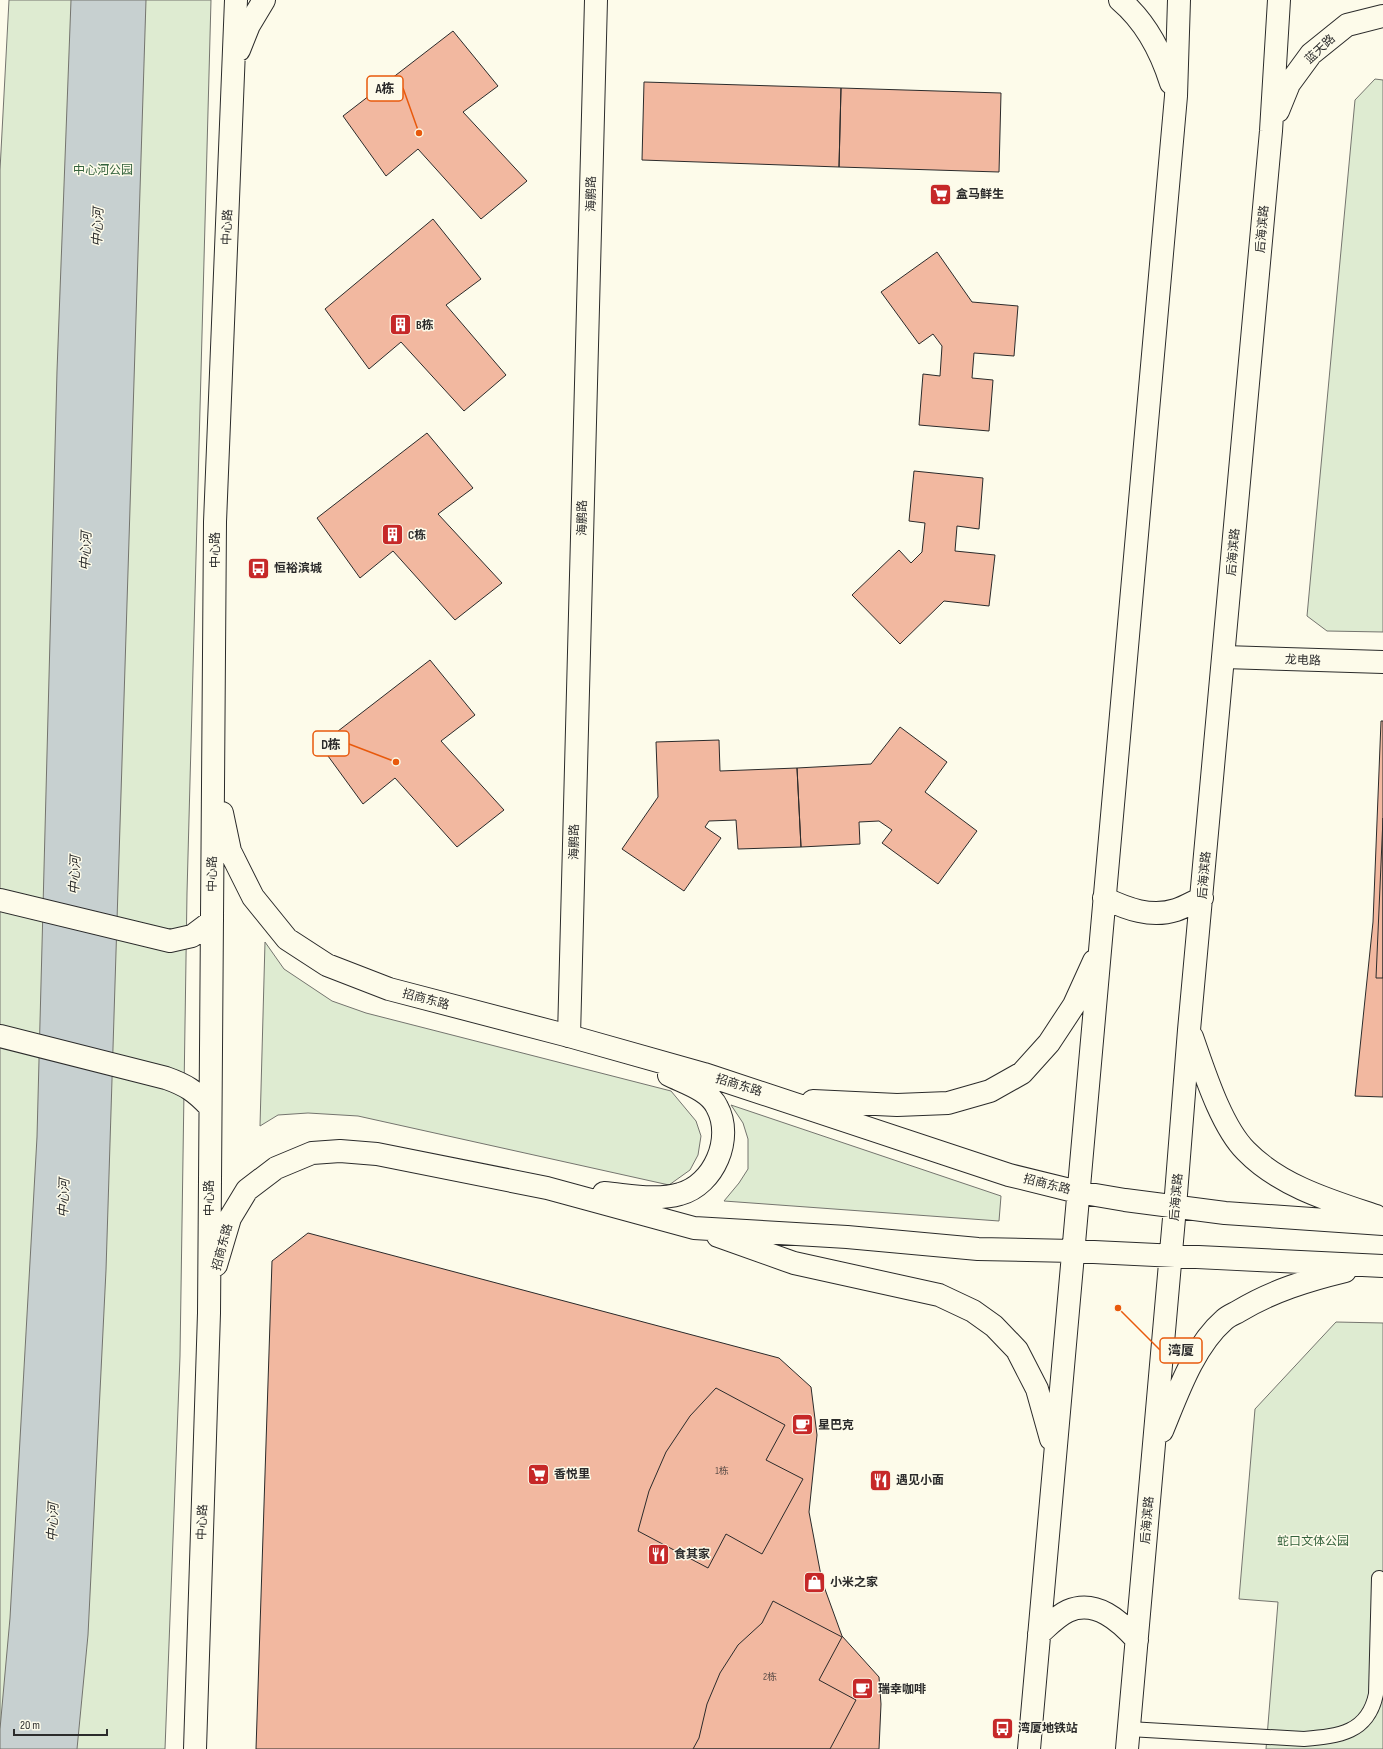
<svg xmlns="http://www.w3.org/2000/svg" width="1383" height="1749" viewBox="0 0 1383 1749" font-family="'Sofia Sans Condensed','Noto Sans SC',sans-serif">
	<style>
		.green { fill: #deebd1; stroke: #74746e }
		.water { fill: #c7d0d0; stroke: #74746e }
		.building { fill: #f2b8a0; stroke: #2b2b2b }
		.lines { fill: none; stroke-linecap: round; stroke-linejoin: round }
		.lane-casing { stroke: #2b2b2b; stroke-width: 16 }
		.street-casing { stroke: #2b2b2b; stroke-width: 24 }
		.secondary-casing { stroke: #2b2b2b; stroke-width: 24 }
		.lane { stroke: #fdfbea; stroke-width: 14 }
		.street { stroke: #fdfbea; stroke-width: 22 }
		.secondary { stroke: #fdfbea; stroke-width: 22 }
		.labels { text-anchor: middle; stroke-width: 3; stroke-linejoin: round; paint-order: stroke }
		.number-label { font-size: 10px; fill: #5d4e48 }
		.street-label { font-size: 12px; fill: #2b2b2b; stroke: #fdfbea }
		.park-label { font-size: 12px; fill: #34623c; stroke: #fdfbea }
		.poi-label { font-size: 12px; font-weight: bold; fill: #2b2b2b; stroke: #fdfbea; text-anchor: start }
		.water-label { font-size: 13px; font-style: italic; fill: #2b2b2b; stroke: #fdfbea }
		.leader { fill: none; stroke: #e8590c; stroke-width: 1.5 }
		.callout-dot { fill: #e8590c; stroke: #fdfbea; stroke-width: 1.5 }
		.callout { fill: #fdfbea; stroke: #e8590c; stroke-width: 1.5 }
		.callout-label { font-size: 13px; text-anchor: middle; font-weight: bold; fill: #2b2b2b }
	</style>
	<rect width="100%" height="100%" fill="#fdfbea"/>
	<path class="green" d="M 9,0 L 211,0 L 187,893 L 180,1356 L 165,1749 L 0,1749 L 0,170 Z
		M 1375,79 L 1383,80 L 1383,632 L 1327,631 L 1307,616 L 1355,100 Z
		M 265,942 L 284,969 L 332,1001 L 366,1013 L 671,1091 L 696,1121 L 701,1136 L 698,1155 L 690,1170 L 669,1185 L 358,1116 L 308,1113 L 278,1115 L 260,1126 Z
		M 731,1105 L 1001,1196 L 999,1221 L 724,1201 L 739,1183 L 748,1169 L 748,1139 L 743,1123 Z
		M 1336,1322 L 1383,1323 L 1383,1749 L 1266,1749 L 1278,1602 L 1239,1599 L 1255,1409 Z"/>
	<path class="water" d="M 71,0 L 146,0 L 106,1270 L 88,1635 L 77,1749 L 0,1749 L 0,1729 L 10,1618 L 37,1137 L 57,371 Z"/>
	<path class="building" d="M 453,31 L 498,86 L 463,112 L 527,181 L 481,219 L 418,149 L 386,176 L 343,116 Z
		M 644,82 L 841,88 L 839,167 L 642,160 Z
		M 841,88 L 1001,93 L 999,172 L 839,167 Z
		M 433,219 L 481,279 L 446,305 L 506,375 L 464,411 L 401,342 L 369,369 L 325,309 Z
		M 937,252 L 972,302 L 1018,306 L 1014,356 L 974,353 L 972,378 L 993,380 L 989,431 L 919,425 L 923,374 L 940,376 L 942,346 L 933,334 L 919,344 L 881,292 Z
		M 427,433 L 473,488 L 438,514 L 502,583 L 455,620 L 393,551 L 360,578 L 317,518 Z
		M 914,471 L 983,478 L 979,529 L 957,526 L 955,551 L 995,555 L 989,606 L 944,601 L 900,644 L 852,595 L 899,550 L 911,563 L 922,552 L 925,523 L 909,521 Z
		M 430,660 L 475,715 L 441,741 L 504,810 L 457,847 L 395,778 L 363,804 L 320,745 Z
		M 1381,721 L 1383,721 L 1383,1097 L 1355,1096 L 1373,922 Z
		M 900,727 L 947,762 L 925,792 L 977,831 L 938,884 L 882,843 L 892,830 L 879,821 L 859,822 L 860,844 L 801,847 L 797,768 L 871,764 Z
		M 719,740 L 720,771 L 797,768 L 801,847 L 738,849 L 736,820 L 709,821 L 705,827 L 721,838 L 684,891 L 622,849 L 658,797 L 656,742 Z
		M 1383,818 L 1383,978 L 1376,978 Z
		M 308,1233 L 779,1358 L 811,1387 L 817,1435 L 809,1512 L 822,1581 L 842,1636 L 879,1677 L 881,1704 L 879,1749 L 256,1749 L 272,1261 Z
		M 716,1388 L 785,1425 L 766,1460 L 803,1479 L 762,1554 L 726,1534 L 708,1568 L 638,1531 L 649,1491 L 666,1452 L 690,1416 Z
		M 773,1601 L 842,1637 L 819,1680 L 856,1700 L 830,1749 L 693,1749 L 699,1738 L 707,1704 L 720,1673 L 738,1645 L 762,1623 Z"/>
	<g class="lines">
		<defs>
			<path id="lane" d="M 1129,1729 L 1304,1739 C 1339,1736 1368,1733 1376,1694 L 1379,1578"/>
			<path id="street" d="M 1224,657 L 1383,662
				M 569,1036 L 596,0"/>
			<path id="secondary" d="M 1120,0 C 1146,22 1161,51 1171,83
				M 239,50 L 249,25 L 264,0
				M 1278,111 L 1289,84 L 1311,54 L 1347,25 L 1383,16
				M 222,813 L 230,851 L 253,897 L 287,939 L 327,965 L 389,989 L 569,1036 L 704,1074 L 1009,1175 L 1078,1192 L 1125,1200 L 1225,1213 L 1383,1224
				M 1104,898 C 1127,909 1151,918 1176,910 C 1185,907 1193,902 1202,898
				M 0,900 L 170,941 L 192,936 L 212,921
				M 0,1036 L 166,1078 C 186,1085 195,1091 210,1107
				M 1192,1037 C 1204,1071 1221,1126 1246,1151 C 1280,1186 1331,1201 1376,1216
				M 813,1101 L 897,1105 L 948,1103 L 990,1091 L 1022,1073 L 1049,1043 L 1074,1005 L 1094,961
				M 604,1193 C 629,1195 656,1201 680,1194 C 714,1185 734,1138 717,1107 C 709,1090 685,1083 669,1075
				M 718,1236 L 794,1263 L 939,1295 L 973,1311 L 994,1326 L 1017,1350 L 1037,1389 L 1051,1439
				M 216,1265 L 230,1218 L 247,1190 L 276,1168 L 312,1153 L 340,1151 L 377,1154 L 547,1188 L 694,1228 L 847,1237 L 978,1249 L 1073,1251 L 1383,1266
				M 1162,1431 C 1177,1395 1193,1347 1224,1320 C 1228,1316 1234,1314 1239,1311 C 1272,1291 1308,1280 1345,1271
				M 1039,1634 C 1048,1626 1057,1616 1068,1611 C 1096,1599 1120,1621 1137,1640
				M 195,1749 L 209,1313 L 215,522 L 236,0
				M 1029,1749 L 1176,96 L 1179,0
				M 1127,1749 L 1175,1207 L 1189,1030 L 1271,131 L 1279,0"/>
		</defs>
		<use href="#lane" class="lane-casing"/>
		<use href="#street" class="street-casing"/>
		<use href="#secondary" class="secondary-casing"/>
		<use href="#lane" class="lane"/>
		<use href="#street" class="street"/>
		<use href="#secondary" class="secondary"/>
	</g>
	<defs>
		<symbol id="supermarket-square" viewBox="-11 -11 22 22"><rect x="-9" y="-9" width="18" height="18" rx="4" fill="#c62828" stroke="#fdfbea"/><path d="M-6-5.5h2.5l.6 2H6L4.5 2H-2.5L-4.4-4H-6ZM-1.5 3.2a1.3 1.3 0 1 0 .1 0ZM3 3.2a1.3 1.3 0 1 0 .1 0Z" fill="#fff"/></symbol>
		<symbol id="building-square" viewBox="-11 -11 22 22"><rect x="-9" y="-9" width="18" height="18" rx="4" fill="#c62828" stroke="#fdfbea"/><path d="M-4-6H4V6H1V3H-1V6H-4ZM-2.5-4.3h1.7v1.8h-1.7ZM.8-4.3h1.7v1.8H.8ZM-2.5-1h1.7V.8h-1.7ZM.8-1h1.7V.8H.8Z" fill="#fff"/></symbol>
		<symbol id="bus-square" viewBox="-11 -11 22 22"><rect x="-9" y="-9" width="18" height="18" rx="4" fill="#c62828" stroke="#fdfbea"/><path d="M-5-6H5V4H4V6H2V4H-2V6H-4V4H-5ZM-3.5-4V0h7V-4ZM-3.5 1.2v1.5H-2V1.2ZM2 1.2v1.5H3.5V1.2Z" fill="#fff"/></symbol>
		<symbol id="cafe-square" viewBox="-11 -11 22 22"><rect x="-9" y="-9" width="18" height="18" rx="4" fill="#c62828" stroke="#fdfbea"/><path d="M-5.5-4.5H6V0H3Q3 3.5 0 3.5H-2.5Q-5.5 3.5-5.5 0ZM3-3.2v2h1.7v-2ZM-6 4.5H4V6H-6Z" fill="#fff"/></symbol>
		<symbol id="restaurant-square" viewBox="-11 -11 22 22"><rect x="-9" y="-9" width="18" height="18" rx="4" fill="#c62828" stroke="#fdfbea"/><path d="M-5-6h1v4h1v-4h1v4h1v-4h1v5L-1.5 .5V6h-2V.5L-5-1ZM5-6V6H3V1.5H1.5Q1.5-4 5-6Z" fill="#fff"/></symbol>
		<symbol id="shop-square" viewBox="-11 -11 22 22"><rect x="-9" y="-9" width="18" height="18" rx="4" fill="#c62828" stroke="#fdfbea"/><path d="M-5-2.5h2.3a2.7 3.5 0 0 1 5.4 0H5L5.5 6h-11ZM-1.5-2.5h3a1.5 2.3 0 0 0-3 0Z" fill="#fff"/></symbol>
	</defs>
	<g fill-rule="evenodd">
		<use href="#supermarket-square" x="928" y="182" width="25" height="25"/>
		<use href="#building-square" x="388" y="312" width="25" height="25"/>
		<use href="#building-square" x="380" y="522" width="25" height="25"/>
		<use href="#bus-square" x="246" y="556" width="25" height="25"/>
		<use href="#cafe-square" x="790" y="1412" width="25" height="25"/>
		<use href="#supermarket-square" x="526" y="1462" width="25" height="25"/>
		<use href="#restaurant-square" x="868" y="1468" width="25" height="25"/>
		<use href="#restaurant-square" x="646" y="1542" width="25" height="25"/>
		<use href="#shop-square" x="802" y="1570" width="25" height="25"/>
		<use href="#cafe-square" x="850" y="1676" width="25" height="25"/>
		<use href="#bus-square" x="990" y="1716" width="25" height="25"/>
	</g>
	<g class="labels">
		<g class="number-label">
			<text x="722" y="1474">1栋</text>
			<text x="770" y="1680">2栋</text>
		</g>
		<g class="street-label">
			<text transform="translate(1320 49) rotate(-43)" y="4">蓝天路</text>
			<text transform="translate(591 194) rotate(-89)" y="4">海鹏路</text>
			<text transform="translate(227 227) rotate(-88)" y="4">中心路</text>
			<text transform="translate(1262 229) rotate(-85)" y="4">后海滨路</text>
			<text transform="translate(582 518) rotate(-89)" y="4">海鹏路</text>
			<text transform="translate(215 550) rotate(-90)" y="4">中心路</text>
			<text transform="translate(1233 552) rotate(-85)" y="4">后海滨路</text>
			<text transform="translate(1303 660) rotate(2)" y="4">龙电路</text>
			<text transform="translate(574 842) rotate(-89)" y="4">海鹏路</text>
			<text transform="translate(212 874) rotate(-89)" y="4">中心路</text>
			<text transform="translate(1204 875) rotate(-85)" y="4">后海滨路</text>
			<text transform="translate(426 999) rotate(15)" y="4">招商东路</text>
			<text transform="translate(739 1085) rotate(17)" y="4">招商东路</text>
			<text transform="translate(1047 1184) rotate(14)" y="4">招商东路</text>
			<text transform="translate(1176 1197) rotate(-85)" y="4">后海滨路</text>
			<text transform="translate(209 1198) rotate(-90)" y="4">中心路</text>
			<text transform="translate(222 1247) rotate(-75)" y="4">招商东路</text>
			<text transform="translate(1147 1520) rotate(-85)" y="4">后海滨路</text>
			<text transform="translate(202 1522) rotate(-88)" y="4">中心路</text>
		</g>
		<g class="park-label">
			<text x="103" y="174">中心河公园</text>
			<text x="1313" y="1545">蛇口文体公园</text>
		</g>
		<g class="poi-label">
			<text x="956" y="198">盒马鲜生</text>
			<text x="416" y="329">B栋</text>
			<text x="408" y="539">C栋</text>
			<text x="274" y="572">恒裕滨城</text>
			<text x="818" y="1429">星巴克</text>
			<text x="554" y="1478">香悦里</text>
			<text x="896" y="1484">遇见小面</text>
			<text x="674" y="1558">食其家</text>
			<text x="830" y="1586">小米之家</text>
			<text x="878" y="1693">瑞幸咖啡</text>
			<text x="1018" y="1732">湾厦地铁站</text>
		</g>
		<g class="water-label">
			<text transform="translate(97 227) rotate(-88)" y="5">中心河</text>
			<text transform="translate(85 551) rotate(-88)" y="5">中心河</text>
			<text transform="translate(74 875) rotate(-88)" y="5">中心河</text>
			<text transform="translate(63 1198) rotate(-88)" y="5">中心河</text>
			<text transform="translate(52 1522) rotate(-88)" y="5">中心河</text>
		</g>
	</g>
	<path class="leader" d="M419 133L403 88M396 762L349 744M1118 1308L1160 1350"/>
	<g class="callout-dot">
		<circle cx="419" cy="133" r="4"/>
		<circle cx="396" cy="762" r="4"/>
		<circle cx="1118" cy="1308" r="4"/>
	</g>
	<g class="callout">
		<rect x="367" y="76" width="36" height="25" rx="4"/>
		<rect x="313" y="731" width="36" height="25" rx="4"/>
		<rect x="1160" y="1338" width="42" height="25" rx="4"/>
	</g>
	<g class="callout-label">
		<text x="385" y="93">A栋</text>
		<text x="331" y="749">D栋</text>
		<text x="1181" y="1355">湾厦</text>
	</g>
	<path d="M14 1729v6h93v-6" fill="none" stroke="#2b2b2b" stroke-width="2"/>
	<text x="20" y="1729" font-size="12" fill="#2b2b2b" stroke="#fdfbea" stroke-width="3" paint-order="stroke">20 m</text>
</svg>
